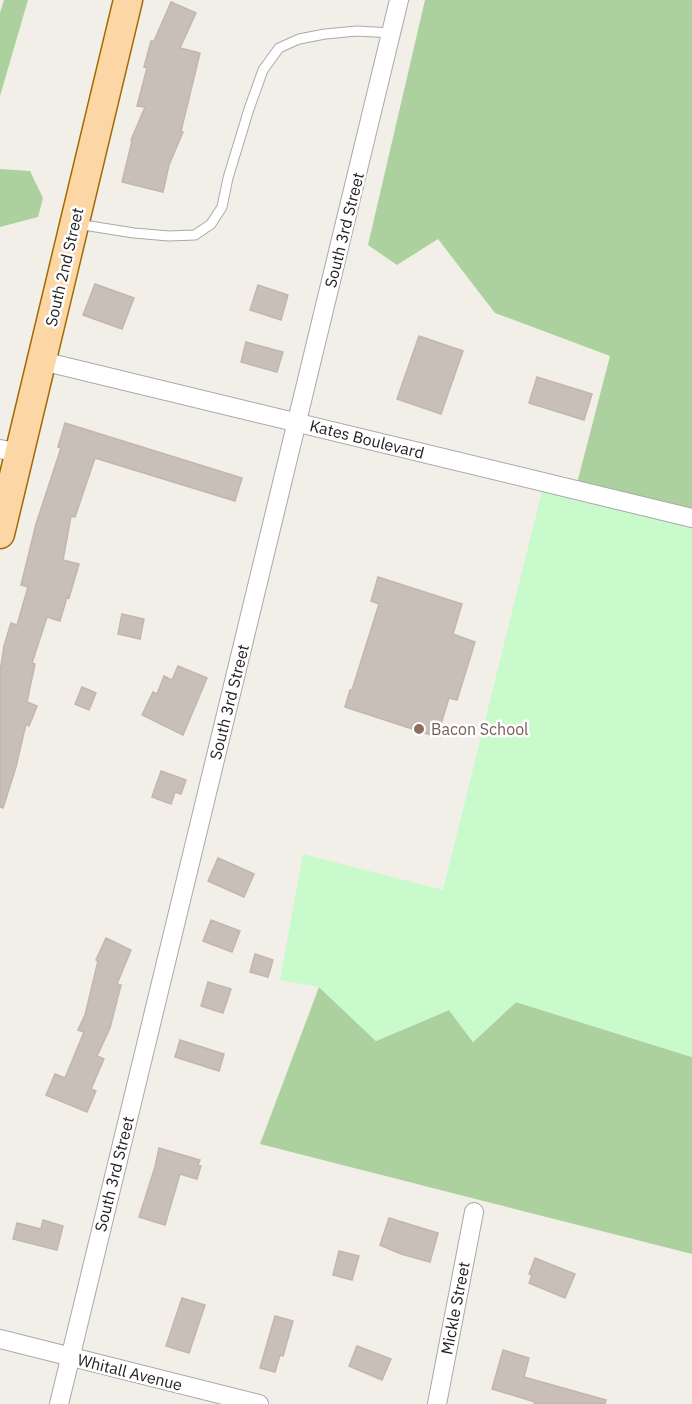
<svg xmlns="http://www.w3.org/2000/svg" width="692" height="1404" viewBox="0 0 692 1404" font-family="'IBM Plex Sans',sans-serif">
	<style>
		.forest { fill: #add19e }
		.park { fill: #c8facc }
		.building { fill: #c7bfb8; stroke: #c4b6ab; stroke-width: 1.5 }
		.lines { fill: none; stroke-linecap: round; stroke-linejoin: round }
		.service-casing { stroke: #a9a9a9; stroke-width: 11 }
		.minor-casing { stroke: #a9a9a9; stroke-width: 20 }
		.primary-casing { stroke: #a06b00; stroke-width: 31 }
		.service { stroke: #fff; stroke-width: 9 }
		.minor { stroke: #fff; stroke-width: 18 }
		.primary { stroke: #fcd6a4; stroke-width: 28 }
		.education-dot { fill: #8d6e63; stroke: #fff; stroke-width: 2 }
		.labels { text-anchor: middle; stroke-width: 5; stroke-linejoin: round; paint-order: stroke }
		.street-label { font-size: 16px; fill: #222; stroke: #fff }
		.education-label { font-size: 16px; fill: #785e54; stroke: #fff; text-anchor: start }
	</style>
	<rect width="100%" height="100%" fill="#f2efe9"/>
	<path class="forest" d="M 4,0 L 28,0 L 0,96 L 0,13 Z
		M 425,0 L 692,0 L 692,518 L 575,491 L 610,356 L 495,313 L 438,239 L 397,265 L 368,245 Z
		M 0,169 L 30,171 L 43,198 L 38,217 L 0,227 Z
		M 319,987 L 376,1041 L 449,1010 L 473,1042 L 516,1002 L 692,1057 L 692,1254 L 260,1144 Z"/>
	<path class="park" d="M 544,483 L 692,518 L 692,1057 L 516,1002 L 473,1042 L 449,1010 L 376,1041 L 319,987 L 280,980 L 303,854 L 443,890 Z"/>
	<path class="building" d="M 171,2 L 196,13 L 180,48 L 200,53 L 181,131 L 183,132 L 169,165 L 163,192 L 122,182 L 132,141 L 131,140 L 145,107 L 137,106 L 147,68 L 144,67 L 151,41 L 154,41 Z
		M 95,284 L 134,298 L 122,329 L 83,315 Z
		M 258,285 L 288,295 L 281,320 L 250,310 Z
		M 419,336 L 463,351 L 441,414 L 397,399 Z
		M 246,342 L 283,352 L 277,372 L 241,362 Z
		M 537,377 L 592,394 L 584,420 L 529,403 Z
		M 65,423 L 242,478 L 235,501 L 95,458 L 75,517 L 71,516 L 63,560 L 79,564 L 69,598 L 67,597 L 60,621 L 47,617 L 32,663 L 35,664 L 27,702 L 37,706 L 29,726 L 26,724 L 16,767 L 3,808 L 0,807 L 0,672 L 4,646 L 11,623 L 17,625 L 28,587 L 21,585 L 36,524 L 61,448 L 58,447 Z
		M 378,577 L 462,604 L 453,634 L 475,642 L 457,700 L 449,698 L 437,737 L 345,707 L 350,690 L 352,690 L 379,604 L 371,601 Z
		M 122,614 L 144,619 L 140,639 L 118,634 Z
		M 178,666 L 207,678 L 183,735 L 142,715 L 153,692 L 157,694 L 164,676 L 172,680 Z
		M 82,687 L 96,693 L 89,710 L 75,704 Z
		M 161,771 L 186,780 L 181,794 L 175,792 L 171,804 L 152,797 Z
		M 218,858 L 254,874 L 244,897 L 208,881 Z
		M 211,920 L 240,931 L 232,952 L 203,941 Z
		M 106,938 L 131,950 L 117,984 L 121,985 L 110,1028 L 97,1056 L 104,1059 L 91,1089 L 96,1091 L 87,1112 L 46,1095 L 55,1074 L 65,1078 L 84,1032 L 78,1030 L 85,1015 L 98,961 L 96,960 Z
		M 255,954 L 273,960 L 268,977 L 250,972 Z
		M 208,982 L 231,989 L 223,1013 L 201,1006 Z
		M 180,1040 L 224,1054 L 219,1071 L 175,1057 Z
		M 159,1148 L 200,1160 L 198,1165 L 201,1166 L 197,1179 L 180,1174 L 165,1225 L 139,1217 L 155,1167 Z
		M 389,1218 L 438,1233 L 430,1262 L 401,1254 L 380,1245 Z
		M 43,1220 L 63,1226 L 57,1250 L 13,1239 L 17,1223 L 41,1229 Z
		M 339,1251 L 359,1256 L 352,1280 L 333,1275 Z
		M 535,1258 L 575,1274 L 565,1298 L 529,1283 L 532,1275 L 529,1274 Z
		M 182,1298 L 205,1305 L 189,1353 L 166,1346 Z
		M 275,1316 L 293,1321 L 283,1356 L 280,1355 L 275,1372 L 260,1368 Z
		M 357,1346 L 391,1359 L 382,1380 L 349,1366 Z
		M 503,1350 L 529,1358 L 524,1377 L 606,1400 L 605,1404 L 534,1404 L 535,1402 L 492,1389 Z"/>
	<g class="lines">
		<defs>
			<path id="service" d="M 77,224 L 134,233 L 169,236 L 195,235 L 211,224 L 222,207 L 228,178 L 249,109 L 263,70 L 279,48 L 299,39 L 325,34 L 357,31 L 391,33"/>
			<path id="minor" d="M 42,361 L 692,518
				M 0,449 L 20,453
				M 0,1339 L 259,1404
				M 59,1404 L 399,0
				M 437,1404 L 474,1212"/>
			<path id="primary" d="M 0,534 L 128,0"/>
		</defs>
		<use href="#service" class="service-casing"/>
		<use href="#minor" class="minor-casing"/>
		<use href="#primary" class="primary-casing"/>
		<use href="#service" class="service"/>
		<use href="#minor" class="minor"/>
		<use href="#primary" class="primary"/>
	</g>
	<circle class="education-dot" cx="419" cy="729" r="6"/>
	<g class="labels">
		<g class="street-label">
			<text transform="translate(344 230) rotate(-76)" y="6">South 3rd Street</text>
			<text transform="translate(64 267) rotate(-77)" y="6">South 2nd Street</text>
			<text transform="translate(367 439) rotate(14)" y="6">Kates Boulevard</text>
			<text transform="translate(229 702) rotate(-76)" y="6">South 3rd Street</text>
			<text transform="translate(114 1174) rotate(-76)" y="6">South 3rd Street</text>
			<text transform="translate(455 1308) rotate(-79)" y="6">Mickle Street</text>
			<text transform="translate(130 1372) rotate(14)" y="6">Whitall Avenue</text>
		</g>
		<g class="education-label">
			<text x="431" y="735">Bacon School</text>
		</g>
	</g>
</svg>
